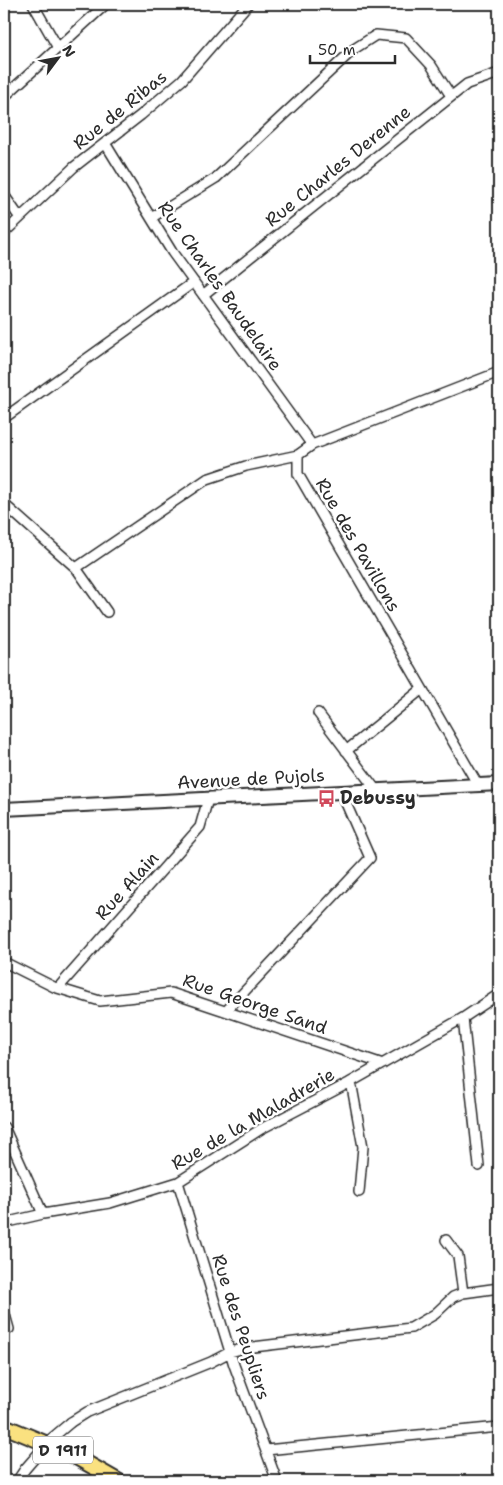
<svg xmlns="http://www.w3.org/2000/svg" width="503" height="1485" viewBox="0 0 503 1485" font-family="'Shantell Sans',sans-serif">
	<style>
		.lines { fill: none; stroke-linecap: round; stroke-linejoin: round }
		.street-casing { stroke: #2b2b2b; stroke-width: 12 }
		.secondary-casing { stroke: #2b2b2b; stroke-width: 16 }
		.primary-casing { stroke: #2b2b2b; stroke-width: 18 }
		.street { stroke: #fff; stroke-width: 9 }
		.secondary { stroke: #fff; stroke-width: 12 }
		.primary { stroke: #fae180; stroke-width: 14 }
		.street-bridge-casing { stroke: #2b2b2b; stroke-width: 12; stroke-linecap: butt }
		.street-bridge { stroke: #fff; stroke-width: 9 }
		.labels { text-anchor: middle; stroke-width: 5; stroke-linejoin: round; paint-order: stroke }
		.shield { fill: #fff; stroke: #6b6b6b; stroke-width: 1 }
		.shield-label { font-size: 16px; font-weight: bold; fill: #2b2b2b }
		.street-label { font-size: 18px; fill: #2b2b2b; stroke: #fff }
		.poi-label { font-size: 18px; font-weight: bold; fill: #2b2b2b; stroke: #fff; text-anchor: start }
	</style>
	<rect width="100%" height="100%" fill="#fff"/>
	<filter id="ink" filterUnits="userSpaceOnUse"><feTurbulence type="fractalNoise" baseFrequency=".02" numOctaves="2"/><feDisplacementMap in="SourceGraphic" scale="10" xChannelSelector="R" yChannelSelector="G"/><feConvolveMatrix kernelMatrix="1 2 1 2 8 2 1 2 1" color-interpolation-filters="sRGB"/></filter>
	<g filter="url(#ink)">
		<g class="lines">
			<defs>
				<path id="street" d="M 33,4 L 58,48
					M 4,97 L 106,4
					M 105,143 L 172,252 L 312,445
					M 4,195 L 20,218
					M 151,218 L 216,178 L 354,49 L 376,35 L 406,38 L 431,65 L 451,96
					M 4,233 L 74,167 L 141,115 L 182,80 L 248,4
					M 203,295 L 467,84 L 499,73
					M 4,418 L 194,282
					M 4,504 L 76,568 L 107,612
					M 76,568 L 207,479 L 246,466 L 298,455
					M 318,713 L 376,790
					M 346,751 L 422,689
					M 478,785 L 298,474 L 298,455 L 312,445 L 499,372
					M 4,962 L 54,987 L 100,1001 L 171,993 L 383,1064
					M 58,988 L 200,827 L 208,799
					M 226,1011 L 370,858 L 341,792
					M 463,1018 L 479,1166
					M 349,1083 L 352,1087 L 363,1147 L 359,1192
					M 4,1127 L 43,1214
					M 178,1182 L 234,1365 L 277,1481
					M 4,1223 L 43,1214 L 110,1203 L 178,1182 L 261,1129 L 349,1083 L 463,1018 L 499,994
					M 446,1240 L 458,1256 L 463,1293
					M 4,1311 L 9,1329
					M 71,1422 L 87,1412 L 211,1362 L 230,1352 L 245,1348 L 411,1328 L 435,1314 L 453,1297 L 463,1293 L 499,1288
					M 266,1450 L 499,1427
					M 17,1481 L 25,1469"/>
				<path id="secondary" d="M 4,809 L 499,784"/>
				<path id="primary" d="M 4,1426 L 69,1453 L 118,1481"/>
			</defs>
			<use href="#street" class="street-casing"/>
			<use href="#secondary" class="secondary-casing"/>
			<use href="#primary" class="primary-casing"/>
			<use href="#street" class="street"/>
			<use href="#secondary" class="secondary"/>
			<use href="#primary" class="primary"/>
			<defs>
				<path id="street-bridge" d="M 25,1469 L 52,1438 L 71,1422"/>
			</defs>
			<use href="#street-bridge" class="street-bridge-casing"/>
			<use href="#street-bridge" class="street-bridge"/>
		</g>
	</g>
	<defs>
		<symbol id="bus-bare" viewBox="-9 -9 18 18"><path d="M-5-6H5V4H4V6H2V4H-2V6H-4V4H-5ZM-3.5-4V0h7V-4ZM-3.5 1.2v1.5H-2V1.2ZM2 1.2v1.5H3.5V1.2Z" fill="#d1495b" stroke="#fff" stroke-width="2.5" paint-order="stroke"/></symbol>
	</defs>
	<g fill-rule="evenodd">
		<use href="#bus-bare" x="314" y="786" width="25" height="25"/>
	</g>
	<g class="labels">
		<rect class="shield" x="33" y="1436.5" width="60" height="27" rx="4"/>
		<g class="shield-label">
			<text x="63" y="1456">D 1911</text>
		</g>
		<g class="street-label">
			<text transform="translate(120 110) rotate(-39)" y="6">Rue de Ribas</text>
			<text transform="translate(338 166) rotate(-39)" y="6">Rue Charles Derenne</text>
			<text transform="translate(220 286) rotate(55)" y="6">Rue Charles Baudelaire</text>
			<text transform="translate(358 545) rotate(60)" y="6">Rue des Pavillons</text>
			<text transform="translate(251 779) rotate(-3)" y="6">Avenue de Pujols</text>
			<text transform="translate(127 886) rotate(-48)" y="6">Rue Alain</text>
			<text transform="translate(255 1004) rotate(19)" y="6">Rue George Sand</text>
			<text transform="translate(253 1119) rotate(-30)" y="6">Rue de la Maladrerie</text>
			<text transform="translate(241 1327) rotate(72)" y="6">Rue des Peupliers</text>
		</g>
		<g class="poi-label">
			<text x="340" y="804">Debussy</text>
		</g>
	</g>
	<rect width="503" height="1485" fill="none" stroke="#fff" stroke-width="20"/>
	<rect x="10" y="10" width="483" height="1465" fill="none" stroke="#2b2b2b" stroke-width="2" filter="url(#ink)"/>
	<g transform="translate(58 58) rotate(58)" stroke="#ffffff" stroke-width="4" paint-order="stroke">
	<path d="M0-4L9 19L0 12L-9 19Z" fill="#2b2b2b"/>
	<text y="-8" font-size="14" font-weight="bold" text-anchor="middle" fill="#2b2b2b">N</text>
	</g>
	<path d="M310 55v8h85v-8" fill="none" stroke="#2b2b2b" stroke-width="2.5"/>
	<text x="318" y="55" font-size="15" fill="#2b2b2b" stroke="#ffffff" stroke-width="4" paint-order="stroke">50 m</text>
</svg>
